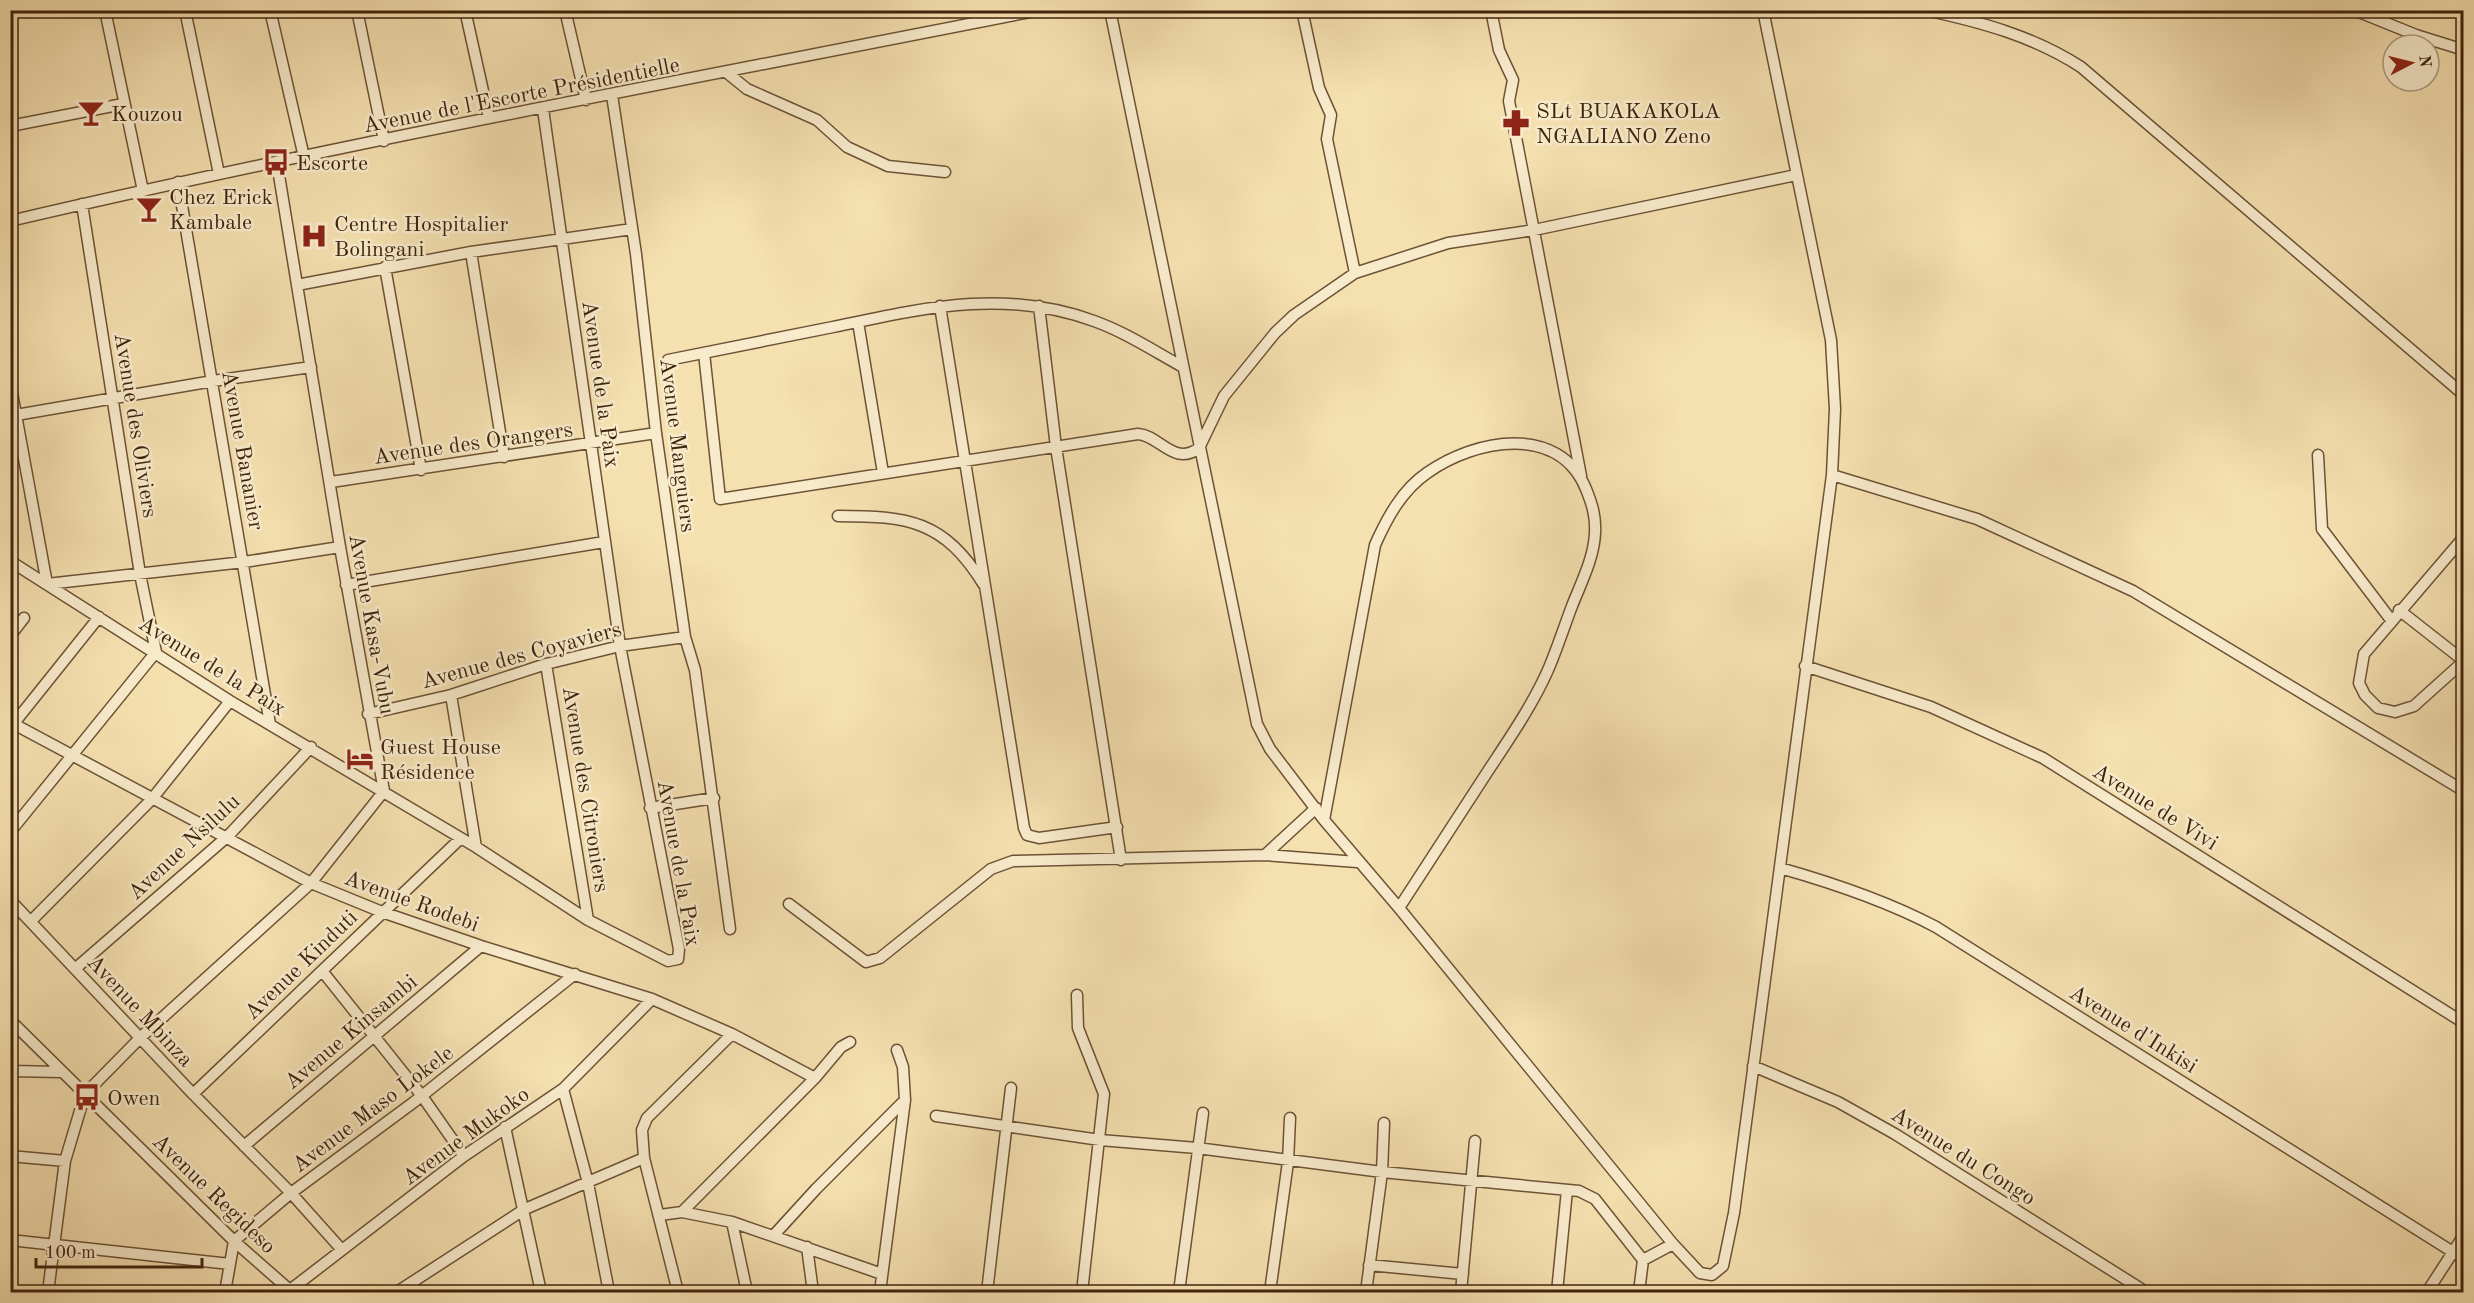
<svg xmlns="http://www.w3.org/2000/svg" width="2474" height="1303" viewBox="0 0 2474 1303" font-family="'Old Standard TT',serif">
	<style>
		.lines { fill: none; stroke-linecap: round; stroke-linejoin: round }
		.minor-casing { stroke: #6d5235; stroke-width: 13 }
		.minor { stroke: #f8ebcc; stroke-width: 10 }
		.labels { text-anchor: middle; stroke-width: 5; stroke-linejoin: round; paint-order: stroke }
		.street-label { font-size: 22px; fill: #40230c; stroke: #f8ebcc }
		.poi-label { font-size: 22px; fill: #40230c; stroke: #f8ebcc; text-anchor: start }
	</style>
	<rect width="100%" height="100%" fill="#f5e0b0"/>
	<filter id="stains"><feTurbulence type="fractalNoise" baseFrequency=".00333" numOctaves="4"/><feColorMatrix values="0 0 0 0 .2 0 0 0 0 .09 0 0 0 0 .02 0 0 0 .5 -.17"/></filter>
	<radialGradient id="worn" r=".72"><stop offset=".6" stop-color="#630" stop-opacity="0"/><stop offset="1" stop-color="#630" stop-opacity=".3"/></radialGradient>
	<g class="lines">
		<defs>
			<path id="minor" d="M 105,10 L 143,191
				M 185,10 L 219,174
				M 270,10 L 304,157
				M 357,10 L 384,141
				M 465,10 L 489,118
				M 565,10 L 586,100
				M 1110,10 L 1257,724 L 1270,749 L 1324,820 L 1399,908 L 1673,1244 L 1700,1273 L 1712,1275 L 1723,1266 L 1734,1213 L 1832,475 L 1835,409 L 1831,340 L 1763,10
				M 1302,10 L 1319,88 L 1331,115 L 1327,139 L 1355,273
				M 1491,10 L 1499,50 L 1513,80 L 1509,101 L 1581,476
				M 1925,10 C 1981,22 2033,36 2081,67 L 2464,395
				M 2354,10 L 2416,35 L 2464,50
				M 726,72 L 747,89 L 817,120 L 847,147 L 888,166 L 945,172
				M 612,95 L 636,254 L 656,433 L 685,637 L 695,670 L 730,929
				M 10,110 L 13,126
				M 10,126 L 123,104
				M 178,182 L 270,724
				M 10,221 C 352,141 696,78 1040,10
				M 471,252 L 504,457
				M 385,267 L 421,470
				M 297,285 L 471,252 L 632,229
				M 940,306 L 1024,828 L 1027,835 L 1039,838 L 1117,827
				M 1039,306 L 1056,447 L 1121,860
				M 858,322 L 883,473
				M 704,353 L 720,499 L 1138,434 C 1159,435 1174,467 1199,448 L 1224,396 L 1275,333 L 1294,315 L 1355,273 L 1448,243 L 1534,230 L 1796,175
				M 668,360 C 723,349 778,338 833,327 C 924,308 1003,288 1094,321 C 1125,332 1154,351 1183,367
				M 10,382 L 47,584 L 244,562 L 340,547
				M 16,415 L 213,381 L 311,367
				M 2318,455 L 2322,529 L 2391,620
				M 1832,475 L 1977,519 L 2133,591 L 2464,791
				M 331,482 L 656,433
				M 838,516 C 908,516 944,520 984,585
				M 2464,537 L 2364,654 L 2359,683 L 2365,695 L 2378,708 L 2395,712 L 2414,706 L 2464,661
				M 10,561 L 230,701 L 476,847 L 588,920 L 668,961 L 678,959 L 679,949 L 620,646 L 543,109
				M 346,585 L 604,542
				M 2399,610 L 2464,661
				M 10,636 L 24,618
				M 546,664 L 588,920
				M 1805,666 L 1931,707 L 2043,758 L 2464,1023
				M 451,695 L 476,847
				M 368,714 L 451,695 L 546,664 L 620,646 L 685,637
				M 10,722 L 311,883 L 382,912 L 481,946 L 652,999 L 732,1034 L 815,1078
				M 11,727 L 99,617
				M 650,808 L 714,798
				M 1324,820 L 1375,545 C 1387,518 1402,490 1427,473 C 1475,439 1559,423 1586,489 C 1592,504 1596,516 1595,533 C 1594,558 1581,583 1572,606 C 1564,627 1557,649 1548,670 C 1532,706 1509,739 1488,771 C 1458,817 1428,863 1399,908
				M 10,832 L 156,652 L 140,574 L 82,204
				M 1265,855 L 1316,808
				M 1780,868 C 1833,883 1887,901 1936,927 L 2464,1259
				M 10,900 L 193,1094 L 291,1193 L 342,1250
				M 789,904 L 866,962 L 880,958 L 991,869 L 1013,861 L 1265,855 L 1357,862
				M 31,921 L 152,799 L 230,701
				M 76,968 L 228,836 L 311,747
				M 323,972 L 422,1096 L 464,1156
				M 1077,995 L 1078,1028 L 1104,1094 L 1082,1292
				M 10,1020 L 234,1241 L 292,1292
				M 1753,1066 L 1838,1102 L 1895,1134 L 2146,1292
				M 10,1071 L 62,1072
				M 563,1089 L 588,1183 L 609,1292
				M 193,1094 L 461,838
				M 936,1116 L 1100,1140 L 1197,1148 L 1382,1172 L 1579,1191 L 1595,1199 L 1643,1260 L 1673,1244
				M 505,1127 L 541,1292
				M 244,1146 L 481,946
				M 10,1156 L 65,1161
				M 682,1212 L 815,1078 L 841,1047 L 850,1042
				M 660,1215 L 682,1212 L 732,1222 L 882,1274
				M 732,1222 L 747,1292
				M 774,1235 L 816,1189 L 905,1100
				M 10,1240 L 230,1264
				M 807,1247 L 813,1292
				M 1369,1265 L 1463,1274
				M 290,1290 L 464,1156 L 563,1089 L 652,999
				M 48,1292 L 65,1161 L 85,1094 L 141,1037 L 311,883 L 384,791 L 340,547 L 277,163
				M 225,1292 L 234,1241 L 291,1193 L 414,1102 L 575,974
				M 397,1292 L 525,1209 L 644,1158
				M 678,1292 L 644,1158 L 642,1130 L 647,1118 L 732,1034
				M 880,1292 L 905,1100 L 903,1067 L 897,1050
				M 987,1292 L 1011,1088
				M 1179,1292 L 1203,1113
				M 1270,1292 L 1288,1162 L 1290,1118
				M 1366,1292 L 1382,1172 L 1384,1123
				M 1461,1292 L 1475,1141
				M 1557,1292 L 1567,1190
				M 1639,1292 L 1643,1260
				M 2427,1292 L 2464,1235"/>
		</defs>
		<use href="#minor" class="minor-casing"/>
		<use href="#minor" class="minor"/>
	</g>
	<defs>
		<symbol id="bar-bare" viewBox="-9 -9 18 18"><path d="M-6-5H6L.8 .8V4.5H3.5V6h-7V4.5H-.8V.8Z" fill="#8f2418" stroke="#f8ebcc" stroke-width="2.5" paint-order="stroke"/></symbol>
		<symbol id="pharmacy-bare" viewBox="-9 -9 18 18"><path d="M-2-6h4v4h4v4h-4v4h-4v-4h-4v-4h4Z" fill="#8f2418" stroke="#f8ebcc" stroke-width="2.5" paint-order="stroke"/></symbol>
		<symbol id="bus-bare" viewBox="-9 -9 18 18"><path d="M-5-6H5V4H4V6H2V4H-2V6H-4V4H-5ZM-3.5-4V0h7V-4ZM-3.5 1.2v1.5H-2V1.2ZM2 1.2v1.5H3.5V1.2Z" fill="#8f2418" stroke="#f8ebcc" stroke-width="2.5" paint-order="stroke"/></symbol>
		<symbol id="hospital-bare" viewBox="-9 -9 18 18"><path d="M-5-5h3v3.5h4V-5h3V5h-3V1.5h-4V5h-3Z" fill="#8f2418" stroke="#f8ebcc" stroke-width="2.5" paint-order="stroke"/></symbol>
		<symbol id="hotel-bare" viewBox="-9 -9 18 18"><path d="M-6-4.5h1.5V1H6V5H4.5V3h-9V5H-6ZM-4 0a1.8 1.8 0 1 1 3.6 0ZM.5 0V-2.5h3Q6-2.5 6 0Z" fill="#8f2418" stroke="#f8ebcc" stroke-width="2.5" paint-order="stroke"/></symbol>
	</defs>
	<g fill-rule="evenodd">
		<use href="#bar-bare" x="72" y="94" width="38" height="38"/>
		<use href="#pharmacy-bare" x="1497" y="104" width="38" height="38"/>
		<use href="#bus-bare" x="257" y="143" width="38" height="38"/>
		<use href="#bar-bare" x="130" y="190" width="38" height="38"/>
		<use href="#hospital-bare" x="295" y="217" width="38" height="38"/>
		<use href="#hotel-bare" x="341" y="740" width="38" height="38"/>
		<use href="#bus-bare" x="68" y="1078" width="38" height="38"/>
	</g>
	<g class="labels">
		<g class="street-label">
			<text transform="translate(521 94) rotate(-11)" y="8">Avenue de l'Escorte Présidentielle</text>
			<text transform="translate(602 384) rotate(82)" y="8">Avenue de la Paix</text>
			<text transform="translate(137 425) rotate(81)" y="8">Avenue des Oliviers</text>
			<text transform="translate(473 442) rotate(-8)" y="8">Avenue des Orangers</text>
			<text transform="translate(679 445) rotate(83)" y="8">Avenue Manguiers</text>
			<text transform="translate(244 450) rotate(80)" y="8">Avenue Bananier</text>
			<text transform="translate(373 624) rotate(80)" y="8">Avenue Kasa-Vubu</text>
			<text transform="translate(521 654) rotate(-15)" y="8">Avenue des Coyaviers</text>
			<text transform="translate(213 665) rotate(32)" y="8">Avenue de la Paix</text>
			<text transform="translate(587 789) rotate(81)" y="8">Avenue des Citroniers</text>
			<text transform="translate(2156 806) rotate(32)" y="8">Avenue de Vivi</text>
			<text transform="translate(183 846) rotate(-43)" y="8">Avenue Nsilulu</text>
			<text transform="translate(680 863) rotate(80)" y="8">Avenue de la Paix</text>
			<text transform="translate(412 900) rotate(20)" y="8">Avenue Rodebi</text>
			<text transform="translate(300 964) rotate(-44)" y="8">Avenue Kinduti</text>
			<text transform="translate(141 1010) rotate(47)" y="8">Avenue Mbinza</text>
			<text transform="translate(2134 1028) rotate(32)" y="8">Avenue d'Inkisi</text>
			<text transform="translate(350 1031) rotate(-40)" y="8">Avenue Kinsambi</text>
			<text transform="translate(372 1108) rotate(-37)" y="8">Avenue Maso Lokele</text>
			<text transform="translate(465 1135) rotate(-36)" y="8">Avenue Mukoko</text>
			<text transform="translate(1964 1155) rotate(32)" y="8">Avenue du Congo</text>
			<text transform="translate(215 1193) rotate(44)" y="8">Avenue Regideso</text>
		</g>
		<g class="poi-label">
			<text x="1536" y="118">SLt BUAKAKOLA<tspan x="1536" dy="25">NGALIANO Zeno</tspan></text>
			<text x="111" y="121">Kouzou</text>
			<text x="296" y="170">Escorte</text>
			<text x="169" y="204">Chez Erick<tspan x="169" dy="25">Kambale</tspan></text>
			<text x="334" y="231">Centre Hospitalier<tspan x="334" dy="25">Bolingani</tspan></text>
			<text x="380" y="754">Guest House<tspan x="380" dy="25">Résidence</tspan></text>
			<text x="107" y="1105">Owen</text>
		</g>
	</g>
	<rect width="2474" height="1303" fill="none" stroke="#f5e0b0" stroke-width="36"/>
	<rect x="12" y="12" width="2450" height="1279" fill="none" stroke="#40230c" stroke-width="3"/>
	<rect x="18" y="18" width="2438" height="1267" fill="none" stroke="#40230c" stroke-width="1.5"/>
	<g transform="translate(2411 63) rotate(83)"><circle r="28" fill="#f8ebcc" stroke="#ae9b7f" stroke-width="1.5"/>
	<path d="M0-4.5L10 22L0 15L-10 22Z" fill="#8f2418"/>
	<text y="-9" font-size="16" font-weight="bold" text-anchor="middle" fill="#40230c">N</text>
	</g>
	<path d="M36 1258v9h166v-9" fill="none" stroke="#40230c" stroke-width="3"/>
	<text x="45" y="1258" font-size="18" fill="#40230c" stroke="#f8ebcc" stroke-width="4.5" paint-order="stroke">100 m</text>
	<rect width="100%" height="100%" filter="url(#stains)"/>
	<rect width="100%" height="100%" fill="url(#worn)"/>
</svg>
